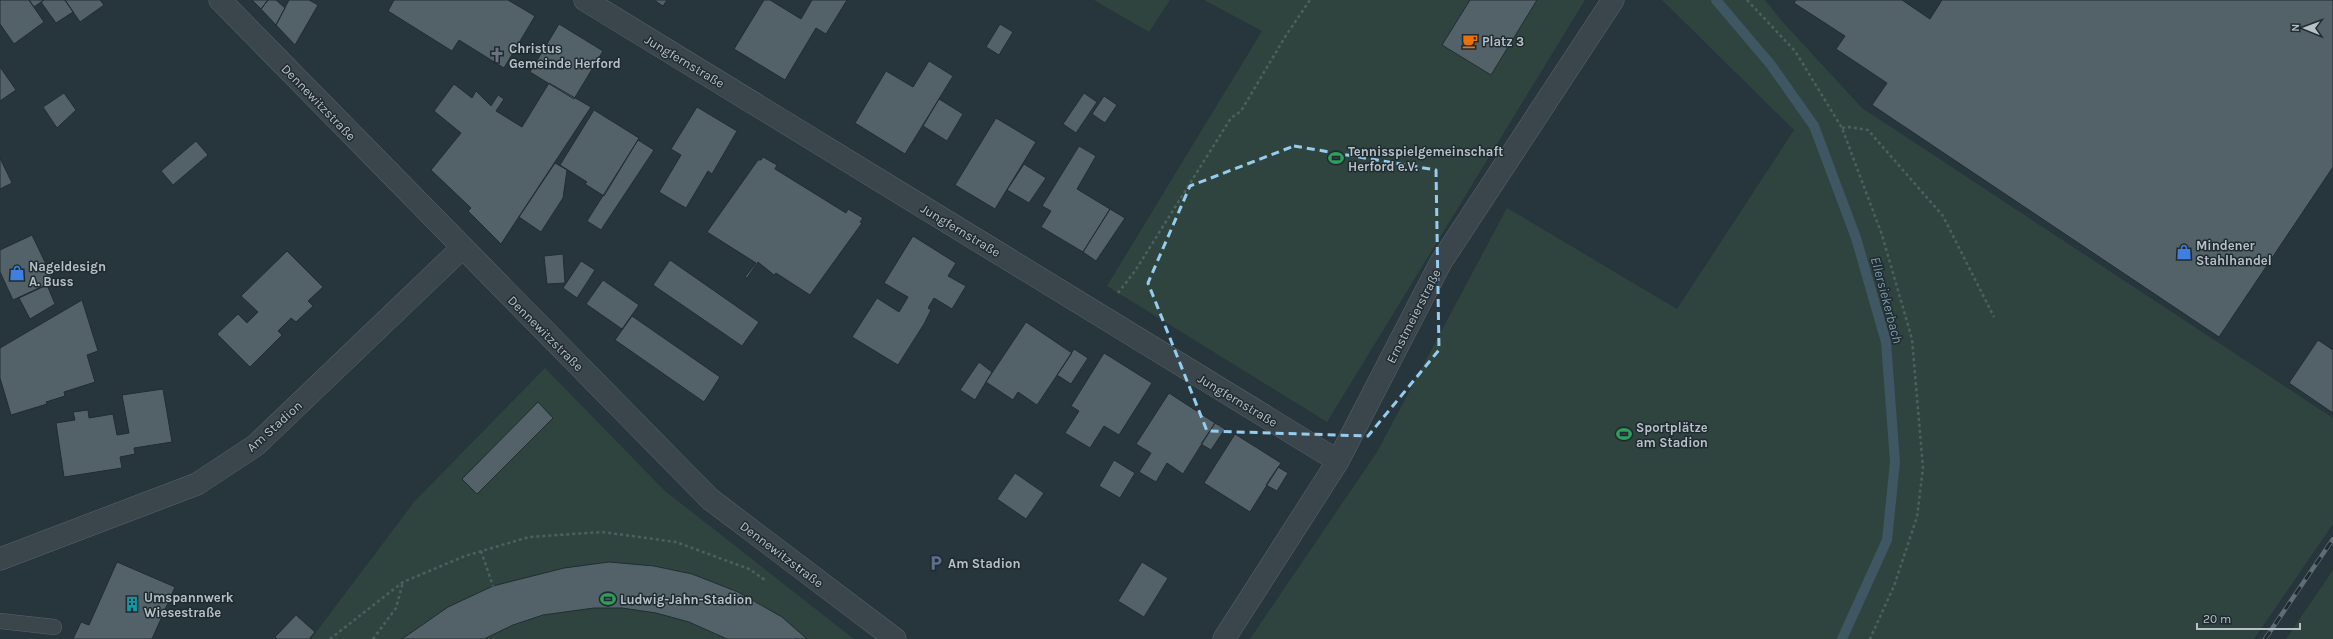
<svg xmlns="http://www.w3.org/2000/svg" width="2333" height="639" viewBox="0 0 2333 639" font-family="Karla,sans-serif">
	<style>
		.green { fill: #2f443f }
		.lines { fill: none; stroke-linecap: round; stroke-linejoin: round }
		.stream { stroke: #3f5663; stroke-width: 10 }
		.building { fill: #536269; stroke: #222d33 }
		.lane-casing { stroke: #59646a; stroke-width: 16 }
		.street-casing { stroke: #59646a; stroke-width: 23 }
		.path { stroke: #4e605e; stroke-width: 2.5; stroke-dasharray: 3 3; stroke-linecap: butt }
		.lane { stroke: #3b464c; stroke-width: 15 }
		.street { stroke: #3b464c; stroke-width: 22 }
		.rail-casing { stroke: #5f6d75; stroke-width: 4.5 }
		.rail { stroke: #202b31; stroke-width: 3; stroke-dasharray: 9; stroke-linecap: butt }
		.marked { fill: none; stroke: #96cced; stroke-width: 3; stroke-dasharray: 8 5; stroke-linejoin: round }
		.labels { text-anchor: middle; stroke-width: 3; stroke-linejoin: round; paint-order: stroke }
		.poi-label { font-size: 13px; font-weight: bold; fill: #b7c1c7; stroke: #202b31; text-anchor: start }
		.street-label { font-size: 13px; fill: #b7c1c7; stroke: #202b31 }
		.water-label { font-size: 14px; font-style: italic; fill: #7b98a7; stroke: #202b31 }
	</style>
	<rect width="100%" height="100%" fill="#27353c"/>
	<path class="green" d="M 1094,0 L 1170,0 L 1149,32 Z
		M 1204,0 L 1585,0 L 1327,422 L 1107,286 L 1262,31 Z
		M 1662,0 L 1765,0 L 1781,20 L 1862,108 L 2333,418 L 2333,524 L 2254,639 L 1250,639 L 1377,452 L 1507,208 L 1677,309 L 1794,130 Z
		M 545,368 L 665,491 L 854,639 L 311,639 L 414,502 Z
		M 2333,570 L 2333,639 L 2286,639 Z"/>
	<g class="lines">
		<path class="stream" d="M 1716,0 L 1771,65 L 1814,126 L 1856,238 L 1886,342 L 1895,462 L 1887,540 L 1842,639"/>
	</g>
	<path class="building" d="M 0,0 L 29,0 L 44,22 L 14,44 L 0,24 Z
		M 29,0 L 44,0 L 34,7 Z
		M 44,0 L 65,0 L 73,12 L 56,23 L 41,2 Z
		M 65,0 L 100,0 L 104,5 L 80,22 Z
		M 252,0 L 268,0 L 261,9 Z
		M 268,0 L 276,0 L 285,8 L 276,25 L 261,9 Z
		M 289,0 L 309,0 L 318,5 L 295,45 L 276,25 Z
		M 394,0 L 508,0 L 535,16 L 504,68 L 459,40 L 452,51 L 388,11 Z
		M 654,0 L 667,0 L 663,6 Z
		M 764,0 L 770,0 L 801,19 L 812,0 L 847,0 L 826,34 L 816,28 L 785,80 L 734,49 Z
		M 1470,0 L 1537,0 L 1491,75 L 1442,45 Z
		M 1796,0 L 1902,0 L 1930,19 L 1942,0 L 2333,0 L 2333,167 L 2219,337 L 1872,105 L 1887,83 L 1836,49 L 1845,36 L 1794,3 Z
		M 559,24 L 603,51 L 574,99 L 530,72 Z
		M 1000,24 L 1013,32 L 999,55 L 986,47 Z
		M 929,61 L 953,76 L 905,154 L 855,123 L 886,71 L 913,87 Z
		M 0,67 L 16,90 L 0,101 Z
		M 549,83 L 591,107 L 501,244 L 468,211 L 471,208 L 431,170 L 461,133 L 434,111 L 454,84 L 472,98 L 476,91 L 491,106 L 498,95 L 504,99 L 496,111 L 522,127 Z
		M 64,93 L 76,110 L 57,128 L 43,107 Z
		M 1084,93 L 1097,102 L 1076,133 L 1063,124 Z
		M 1104,96 L 1117,105 L 1105,123 L 1092,114 Z
		M 939,99 L 963,114 L 947,141 L 923,126 Z
		M 697,107 L 737,131 L 712,174 L 708,171 L 686,208 L 659,192 L 681,155 L 671,149 Z
		M 594,110 L 639,138 L 604,196 L 585,184 L 587,182 L 560,165 Z
		M 996,118 L 1036,142 L 995,209 L 955,185 Z
		M 638,140 L 654,150 L 601,230 L 587,221 Z
		M 196,141 L 208,155 L 173,185 L 161,171 Z
		M 1079,146 L 1096,156 L 1077,189 L 1110,209 L 1083,252 L 1041,227 L 1051,211 L 1042,206 Z
		M 763,157 L 777,165 L 775,169 L 846,213 L 848,209 L 863,218 L 860,222 L 862,223 L 810,295 L 776,273 L 774,275 L 758,262 L 747,278 L 745,277 L 756,263 L 707,232 L 758,160 L 761,160 Z
		M 0,158 L 12,183 L 0,189 Z
		M 555,163 L 567,170 L 563,198 L 541,232 L 519,217 Z
		M 1024,164 L 1046,178 L 1029,203 L 1007,190 Z
		M 1110,209 L 1125,218 L 1096,261 L 1083,252 Z
		M 32,235 L 54,281 L 13,300 L 0,272 L 0,250 Z
		M 913,236 L 956,263 L 948,276 L 966,286 L 952,309 L 934,298 L 928,308 L 931,310 L 924,324 L 898,365 L 852,337 L 877,298 L 899,312 L 908,297 L 884,283 Z
		M 287,251 L 323,287 L 308,301 L 313,306 L 296,322 L 291,318 L 278,331 L 282,335 L 250,367 L 217,334 L 238,314 L 247,323 L 258,312 L 241,296 Z
		M 563,254 L 565,283 L 547,284 L 544,256 Z
		M 670,260 L 759,322 L 742,346 L 653,285 Z
		M 581,261 L 595,270 L 577,298 L 563,288 Z
		M 603,280 L 639,305 L 622,329 L 586,304 Z
		M 47,285 L 55,304 L 30,319 L 19,298 Z
		M 82,300 L 98,351 L 87,355 L 95,382 L 64,392 L 65,396 L 46,402 L 47,404 L 11,415 L 0,378 L 0,348 Z
		M 632,316 L 720,377 L 704,402 L 615,340 Z
		M 1026,322 L 1072,353 L 1037,405 L 1018,392 L 1013,400 L 986,382 Z
		M 2318,340 L 2333,350 L 2333,413 L 2289,383 Z
		M 1074,349 L 1088,358 L 1071,384 L 1057,375 Z
		M 1104,353 L 1152,383 L 1119,435 L 1104,426 L 1090,448 L 1065,433 L 1079,411 L 1071,406 Z
		M 979,362 L 992,372 L 975,400 L 960,390 Z
		M 163,389 L 172,442 L 134,448 L 135,454 L 120,457 L 122,468 L 64,477 L 56,423 L 75,420 L 73,412 L 88,410 L 89,418 L 113,414 L 117,435 L 129,433 L 122,395 Z
		M 1169,393 L 1215,423 L 1183,474 L 1167,463 L 1156,482 L 1139,472 L 1151,453 L 1136,444 Z
		M 538,402 L 553,418 L 477,494 L 462,479 Z
		M 1215,423 L 1225,429 L 1211,450 L 1201,444 Z
		M 1235,434 L 1281,463 L 1250,512 L 1204,483 Z
		M 1114,460 L 1135,473 L 1120,498 L 1099,486 Z
		M 1278,467 L 1288,473 L 1277,491 L 1266,485 Z
		M 1015,473 L 1044,493 L 1026,519 L 997,499 Z
		M 117,562 L 175,587 L 152,639 L 73,639 L 81,622 L 89,625 Z
		M 609,562 L 654,566 L 692,574 L 738,592 L 782,617 L 807,639 L 727,639 L 689,622 L 656,613 L 622,608 L 594,608 L 543,615 L 513,625 L 484,639 L 402,639 L 448,607 L 493,586 L 564,568 Z
		M 1142,562 L 1168,578 L 1144,617 L 1118,601 Z
		M 296,615 L 315,632 L 309,639 L 277,639 L 275,637 Z"/>
	<g class="lines">
		<defs>
			<path id="lane" d="M 0,621 L 54,627"/>
			<path id="street" d="M 220,0 L 710,499 L 895,639
				M 585,0 L 1338,461
				M 0,559 L 197,484 L 256,445 L 462,248
				M 1224,639 L 1338,461 L 1441,262 L 1613,0"/>
		</defs>
		<use href="#lane" class="lane-casing"/>
		<use href="#street" class="street-casing"/>
		<path class="path" d="M 1747,0 L 1795,51 L 1842,128 L 1882,235 L 1912,339 L 1923,468 L 1917,517 L 1894,586 L 1870,639
			M 1842,128 L 1849,127 L 1868,130 L 1943,216 L 1994,317
			M 1118,293 L 1135,271 L 1231,118 L 1241,111 L 1285,37 L 1310,0
			M 481,551 L 493,586
			M 330,639 L 403,582 L 465,556 L 529,537 L 602,532 L 676,542 L 749,569 L 765,580
			M 373,639 L 396,608 L 403,582"/>
		<use href="#lane" class="lane"/>
		<use href="#street" class="street"/>
		<defs>
			<path id="rail" d="M 2265,639 L 2333,539"/>
		</defs>
		<use href="#rail" class="rail-casing"/>
		<use href="#rail" class="rail"/>
	</g>
	<path class="marked" d="M 1294,146 L 1436,170 L 1439,350 L 1368,436 L 1207,431 L 1148,283 L 1190,186 Z"/>
	<defs>
		<symbol id="cafe-bare" viewBox="-9 -9 18 18"><path d="M-5.5-4.5H6V0H3Q3 3.5 0 3.5H-2.5Q-5.5 3.5-5.5 0ZM3-3.2v2h1.7v-2ZM-6 4.5H4V6H-6Z" fill="#e8710a" stroke="#202b31" stroke-width="2.5" paint-order="stroke"/></symbol>
		<symbol id="church-bare" viewBox="-9 -9 18 18"><path d="M-1.2-6h2.4v3.5h3.3v2.4h-3.3V6h-2.4V-.1h-3.3v-2.4h3.3Z" fill="#6b7280" stroke="#202b31" stroke-width="2.5" paint-order="stroke"/></symbol>
		<symbol id="stadium-bare" viewBox="-9 -9 18 18"><path d="M0-5a6.5 5 0 1 0 0 10a6.5 5 0 1 0 0-10ZM-3.5-1.8h7v3.6h-7Z" fill="#2e9e5b" stroke="#202b31" stroke-width="2.5" paint-order="stroke"/></symbol>
		<symbol id="shop-bare" viewBox="-9 -9 18 18"><path d="M-5-2.5h2.3a2.7 3.5 0 0 1 5.4 0H5L5.5 6h-11ZM-1.5-2.5h3a1.5 2.3 0 0 0-3 0Z" fill="#3f7fe0" stroke="#202b31" stroke-width="2.5" paint-order="stroke"/></symbol>
		<symbol id="parking-bare" viewBox="-9 -9 18 18"><path d="M-3.5-5.5H1a3.5 3.5 0 0 1 0 7H-1V5.5H-3.5ZM-1-3.4V-.6H.8a1.4 1.4 0 0 0 0-2.8Z" fill="#5c6f8a" stroke="#202b31" stroke-width="2.5" paint-order="stroke"/></symbol>
		<symbol id="building-bare" viewBox="-9 -9 18 18"><path d="M-4-6H4V6H1V3H-1V6H-4ZM-2.5-4.3h1.7v1.8h-1.7ZM.8-4.3h1.7v1.8H.8ZM-2.5-1h1.7V.8h-1.7ZM.8-1h1.7V.8H.8Z" fill="#0f9aa8" stroke="#202b31" stroke-width="2.5" paint-order="stroke"/></symbol>
	</defs>
	<g fill-rule="evenodd">
		<use href="#cafe-bare" x="1459" y="30" width="22" height="22"/>
		<use href="#church-bare" x="486" y="44" width="22" height="22"/>
		<use href="#stadium-bare" x="1325" y="147" width="22" height="22"/>
		<use href="#shop-bare" x="2173" y="241" width="22" height="22"/>
		<use href="#shop-bare" x="6" y="262" width="22" height="22"/>
		<use href="#stadium-bare" x="1613" y="423" width="22" height="22"/>
		<use href="#parking-bare" x="925" y="552" width="22" height="22"/>
		<use href="#stadium-bare" x="597" y="588" width="22" height="22"/>
		<use href="#building-bare" x="121" y="593" width="22" height="22"/>
	</g>
	<g class="labels">
		<g class="poi-label">
			<text x="1482" y="46">Platz 3</text>
			<text x="509" y="53">Christus<tspan x="509" dy="15">Gemeinde Herford</tspan></text>
			<text x="1348" y="156">Tennisspielgemeinschaft<tspan x="1348" dy="15">Herford e.V.</tspan></text>
			<text x="2196" y="250">Mindener<tspan x="2196" dy="15">Stahlhandel</tspan></text>
			<text x="29" y="271">Nageldesign<tspan x="29" dy="15">A. Buss</tspan></text>
			<text x="1636" y="432">Sportplätze<tspan x="1636" dy="15">am Stadion</tspan></text>
			<text x="948" y="568">Am Stadion</text>
			<text x="144" y="602">Umspannwerk<tspan x="144" dy="15">Wiesestraße</tspan></text>
			<text x="620" y="604">Ludwig-Jahn-Stadion</text>
		</g>
		<g class="street-label">
			<text transform="translate(685 61) rotate(31)" y="5">Jungfernstraße</text>
			<text transform="translate(319 102) rotate(46)" y="5">Dennewitzstraße</text>
			<text transform="translate(961 230) rotate(31)" y="5">Jungfernstraße</text>
			<text transform="translate(1413 316) rotate(-63)" y="5">Ernstmeierstraße</text>
			<text transform="translate(546 333) rotate(45)" y="5">Dennewitzstraße</text>
			<text transform="translate(1238 400) rotate(31)" y="5">Jungfernstraße</text>
			<text transform="translate(274 426) rotate(-42)" y="5">Am Stadion</text>
			<text transform="translate(782 554) rotate(37)" y="5">Dennewitzstraße</text>
		</g>
		<g class="water-label">
			<text transform="translate(1887 300) rotate(75)" y="5">Ellersiekerbach</text>
		</g>
	</g>
	<g transform="translate(2305 28) rotate(271)" stroke="#202b31" stroke-width="3" paint-order="stroke">
	<path d="M0-3L7 15L0 10L-7 15Z" fill="#b7c1c7"/>
	<text y="-6" font-size="11" font-weight="bold" text-anchor="middle" fill="#b7c1c7">N</text>
	</g>
	<path d="M2197 623v6h103v-6" fill="none" stroke="#b7c1c7" stroke-width="2"/>
	<text x="2203" y="623" font-size="12" fill="#b7c1c7" stroke="#202b31" stroke-width="3" paint-order="stroke">20 m</text>
</svg>
